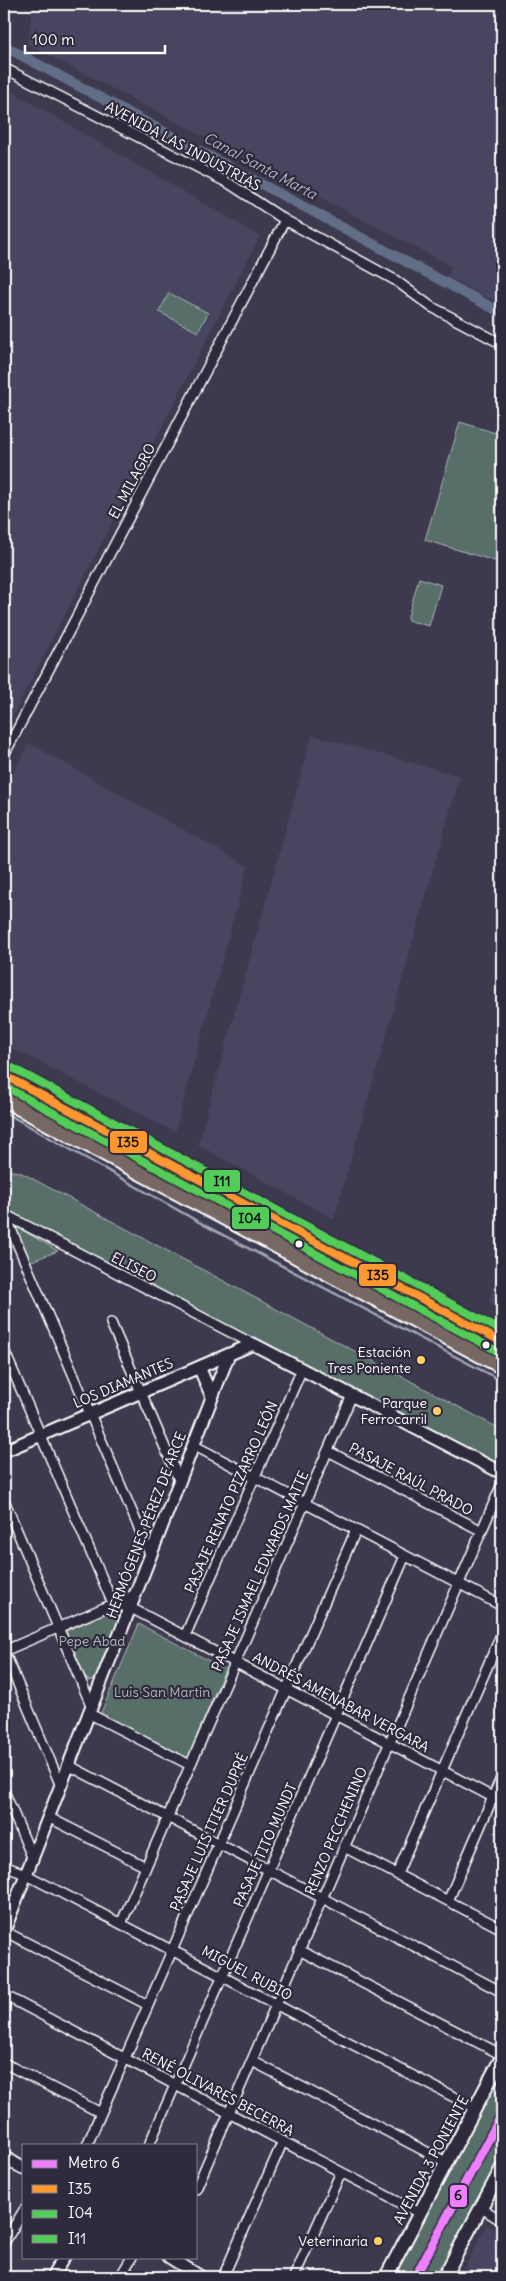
<svg xmlns="http://www.w3.org/2000/svg" width="506" height="2281" viewBox="0 0 506 2281" font-family="Delius,sans-serif">
	<style>
		.built { fill: #47455e }
		.green { fill: #586e69; stroke: #acb6b4 }
		.lines { fill: none; stroke-linecap: round; stroke-linejoin: round }
		.stream { stroke: #a1a8b7; stroke-width: 2.5 }
		.canal { stroke: #626e87; stroke-width: 10 }
		.minor-casing { stroke: #fff; stroke-width: 12 }
		.tertiary-casing { stroke: #fff; stroke-width: 15 }
		.secondary-casing { stroke: #fff; stroke-width: 16 }
		.primary-casing { stroke: #fff; stroke-width: 19 }
		.minor { stroke: #2f2a3d; stroke-width: 9 }
		.tertiary { stroke: #2f2a3d; stroke-width: 11 }
		.secondary { stroke: #2f2a3d; stroke-width: 12 }
		.primary { stroke: #776864; stroke-width: 15 }
		.bus-1-casing { stroke: #2f2a3d; stroke-width: 11 }
		.bus-2-casing { stroke: #2f2a3d; stroke-width: 11 }
		.bus-3-casing { stroke: #2f2a3d; stroke-width: 11 }
		.bus-1 { stroke: #fd9730; stroke-width: 8 }
		.bus-2 { stroke: #53cd59; stroke-width: 8 }
		.bus-3 { stroke: #53cd59; stroke-width: 8 }
		.metro-1-casing { stroke: #2f2a3d; stroke-width: 12 }
		.metro-1 { stroke: #ee80ff; stroke-width: 9 }
		.bus-dot { fill: #fff; stroke: #2f2a3d; stroke-width: 2 }
		.poi-dot { fill: #ffd166; stroke: #2f2a3d; stroke-width: 2 }
		.labels { text-anchor: middle; stroke-width: 4.5; stroke-linejoin: round; paint-order: stroke }
		.street-label { font-size: 14px; fill: #fff; stroke: #2f2a3d }
		.poi-label { font-size: 14px; fill: #fff; stroke: #2f2a3d; text-anchor: end }
		.park-label { font-size: 14px; fill: #acb6b4; stroke: #2f2a3d }
		.water-label { font-size: 15px; font-style: italic; fill: #b0b6c3; stroke: #2f2a3d }
		.line-badge { stroke: #2f2a3d; stroke-width: 2 }
		.pale-badge-label { font-size: 14px; text-anchor: middle; font-weight: bold; fill: #111 }
	</style>
	<rect width="100%" height="100%" fill="#3d3a50"/>
	<filter id="ink" filterUnits="userSpaceOnUse"><feTurbulence type="fractalNoise" baseFrequency=".02" numOctaves="2"/><feDisplacementMap in="SourceGraphic" scale="10" xChannelSelector="R" yChannelSelector="G"/><feConvolveMatrix kernelMatrix="1 2 1 2 8 2 1 2 1" color-interpolation-filters="sRGB"/></filter>
	<g filter="url(#ink)">
		<path class="built" d="M 34,4 L 502,4 L 502,305 L 448,277 L 451,266 L 27,44 Z
			M 4,87 L 260,236 L 4,733 Z
			M 312,735 L 460,776 L 334,1219 L 198,1145 Z
			M 29,743 L 248,866 L 175,1132 L 4,1044 L 4,791 Z
			M 502,1259 L 502,1309 L 489,1302 Z
			M 487,2225 L 502,2235 L 502,2277 L 460,2277 Z"/>
		<path class="green" d="M 169,293 L 208,313 L 198,332 L 159,312 Z
			M 460,422 L 502,435 L 502,546 L 498,562 L 425,540 Z
			M 419,578 L 441,585 L 429,626 L 407,620 Z
			M 4,1170 L 20,1172 L 502,1430 L 502,1467 L 4,1210 Z
			M 15,1226 L 58,1251 L 29,1262 Z
			M 111,1611 L 116,1612 L 121,1622 L 99,1678 L 90,1681 L 86,1679 L 66,1631 Z
			M 139,1624 L 225,1669 L 187,1760 L 100,1715 Z
			M 502,2069 L 502,2159 L 442,2277 L 392,2277 Z"/>
		<g class="lines">
			<path class="stream" d="M 4,1112 L 206,1226 L 502,1381"/>
			<path class="canal" d="M 4,46 L 502,313"/>
			<defs>
				<path id="minor" d="M 4,68 L 230,184 L 285,220 L 395,280 L 430,306 L 502,344
					M 4,755 L 285,220
					M 4,1214 L 253,1344
					M 5,1215 L 150,1554
					M 111,1323 L 179,1480
					M 4,1350 L 113,1604 L 129,1607 L 502,1802
					M 193,1445 L 502,1606
					M 328,1451 L 482,1531
					M 4,1500 L 91,1705
					M 185,1636 L 302,1369
					M 4,1651 L 60,1784
					M 4,1651 L 134,1595
					M 88,1713 L 190,1765
					M 68,1765 L 502,1992
					M 4,1791 L 32,1857
					M 48,1817 L 146,1867
					M 344,1847 L 502,1929
					M 4,1866 L 25,1874 L 475,2108
					M 397,1874 L 502,1633
					M 448,1901 L 502,1776
					M 121,1924 L 352,1395
					M 4,1931 L 148,2005
					M 299,1950 L 502,2055
					M 4,1995 L 419,2213
					M 252,2061 L 446,2162
					M 4,2063 L 101,2113
					M 87,2145 L 356,1530
					M 149,2145 L 405,1556
					M 196,2189 L 502,1484
					M 480,2207 L 502,2221
					M 4,2243 L 24,2210
					M 120,2277 L 132,2257
					M 223,2277 L 283,2141
					M 294,2277 L 341,2172"/>
				<path id="tertiary" d="M 199,1367 L 212,1397
					M 4,1451 L 253,1344 L 502,1473
					M 4,1931 L 229,1354
					M 4,2157 L 24,2169
					M 169,2257 L 201,2277
					M 52,2277 L 64,2257"/>
				<path id="secondary" d="M 386,2277 L 502,2057
					M 444,2277 L 502,2168"/>
				<path id="primary" d="M 4,1075 L 502,1342
					M 4,1099 L 502,1366"/>
			</defs>
			<use href="#minor" class="minor-casing"/>
			<use href="#tertiary" class="tertiary-casing"/>
			<use href="#secondary" class="secondary-casing"/>
			<use href="#primary" class="primary-casing"/>
			<use href="#minor" class="minor"/>
			<use href="#tertiary" class="tertiary"/>
			<use href="#secondary" class="secondary"/>
			<use href="#primary" class="primary"/>
			<defs>
				<path id="bus-1" d="M 4,1075 L 502,1342"/>
				<path id="bus-2" d="M 4,1086 L 497,1351"/>
				<path id="bus-3" d="M 9,1066 L 502,1331"/>
			</defs>
			<use href="#bus-1" class="bus-1-casing"/>
			<use href="#bus-2" class="bus-2-casing"/>
			<use href="#bus-3" class="bus-3-casing"/>
			<use href="#bus-1" class="bus-1"/>
			<use href="#bus-2" class="bus-2"/>
			<use href="#bus-3" class="bus-3"/>
			<defs>
				<path id="metro-1" d="M 415,2277 L 502,2114"/>
			</defs>
			<use href="#metro-1" class="metro-1-casing"/>
			<use href="#metro-1" class="metro-1"/>
		</g>
	</g>
	<g class="bus-dot">
		<circle cx="299" cy="1244" r="4.5"/>
		<circle cx="486" cy="1345" r="4.5"/>
	</g>
	<g class="poi-dot">
		<circle cx="421" cy="1360" r="5"/>
		<circle cx="437" cy="1411" r="5"/>
		<circle cx="378" cy="2241" r="5"/>
	</g>
	<g class="labels">
		<g class="street-label">
			<text transform="translate(183 146) rotate(28)" y="5">AVENIDA LAS INDUSTRIAS</text>
			<text transform="translate(132 481) rotate(-62)" y="5">EL MILAGRO</text>
			<text transform="translate(134 1267) rotate(27)" y="5">ELISEO</text>
			<text transform="translate(123 1383) rotate(-23)" y="5">LOS DIAMANTES</text>
			<text transform="translate(411 1479) rotate(28)" y="5">PASAJE RAÚL PRADO</text>
			<text transform="translate(231 1497) rotate(-66)" y="5">PASAJE RENATO PIZARRO LEÓN</text>
			<text transform="translate(146 1525) rotate(-69)" y="5">HERMÓGENES PÉREZ DE ARCE</text>
			<text transform="translate(260 1571) rotate(-66)" y="5">PASAJE ISMAEL EDWARDS MATTE</text>
			<text transform="translate(341 1702) rotate(28)" y="5">ANDRÉS AMENABAR VERGARA</text>
			<text transform="translate(336 1831) rotate(-67)" y="5">RENZO PECCHENINO</text>
			<text transform="translate(209 1832) rotate(-66)" y="5">PASAJE LUIS ITIER DUPRÉ</text>
			<text transform="translate(265 1845) rotate(-66)" y="5">PASAJE TITO MUNDT</text>
			<text transform="translate(247 1973) rotate(28)" y="5">MIGUEL RUBIO</text>
			<text transform="translate(218 2092) rotate(28)" y="5">RENÉ OLIVARES BECERRA</text>
			<text transform="translate(431 2160) rotate(-62)" y="5">AVENIDA 3 PONIENTE</text>
		</g>
		<g class="poi-label">
			<text x="411" y="1357">Estación<tspan x="411" dy="16">Tres Poniente</tspan></text>
			<text x="427" y="1408">Parque<tspan x="427" dy="16">Ferrocarril</tspan></text>
			<text x="368" y="2246">Veterinaria</text>
		</g>
		<g class="park-label">
			<text x="92" y="1646">Pepe Abad</text>
			<text x="162" y="1697">Luis San Martín</text>
		</g>
		<g class="water-label">
			<text transform="translate(260 166) rotate(28)" y="5">Canal Santa Marta</text>
		</g>
	</g>
	<g class="line-badge">
		<rect x="109" y="1130" width="39" height="24" rx="5" fill="#fd9730"/>
		<rect x="203" y="1169" width="38" height="24" rx="5" fill="#53cd59"/>
		<rect x="231" y="1206" width="39" height="24" rx="5" fill="#53cd59"/>
		<rect x="358" y="1263" width="39" height="24" rx="5" fill="#fd9730"/>
		<rect x="449" y="2184" width="19" height="24" rx="5" fill="#ee80ff"/>
	</g>
	<g class="pale-badge-label">
		<text x="128" y="1147">I35</text>
		<text x="222" y="1186">I11</text>
		<text x="250" y="1223">I04</text>
		<text x="378" y="1280">I35</text>
		<text x="458" y="2200">6</text>
	</g>
	<rect width="506" height="2281" fill="none" stroke="#2f2a3d" stroke-width="20"/>
	<rect x="10" y="10" width="486" height="2261" fill="none" stroke="#fff" stroke-width="2" filter="url(#ink)"/>
	<rect x="22" y="2144" width="175" height="115" fill="#2f2a3d" stroke="#827f8b"/>
	<rect x="32" y="2160" width="25" height="8" fill="#ee80ff" stroke="#827f8b"/>
	<text x="68" y="2168" font-size="15" fill="#ffffff">Metro 6</text>
	<rect x="32" y="2185" width="25" height="8" fill="#fd9730" stroke="#827f8b"/>
	<text x="68" y="2194" font-size="15" fill="#ffffff">I35</text>
	<rect x="32" y="2210" width="25" height="8" fill="#53cd59" stroke="#827f8b"/>
	<text x="68" y="2218" font-size="15" fill="#ffffff">I04</text>
	<rect x="32" y="2235" width="25" height="8" fill="#53cd59" stroke="#827f8b"/>
	<text x="68" y="2244" font-size="15" fill="#ffffff">I11</text>
	<path d="M25 45v8h140v-8" fill="none" stroke="#ffffff" stroke-width="2.5"/>
	<text x="32" y="45" font-size="15" fill="#ffffff" stroke="#2f2a3d" stroke-width="4" paint-order="stroke">100 m</text>
</svg>
